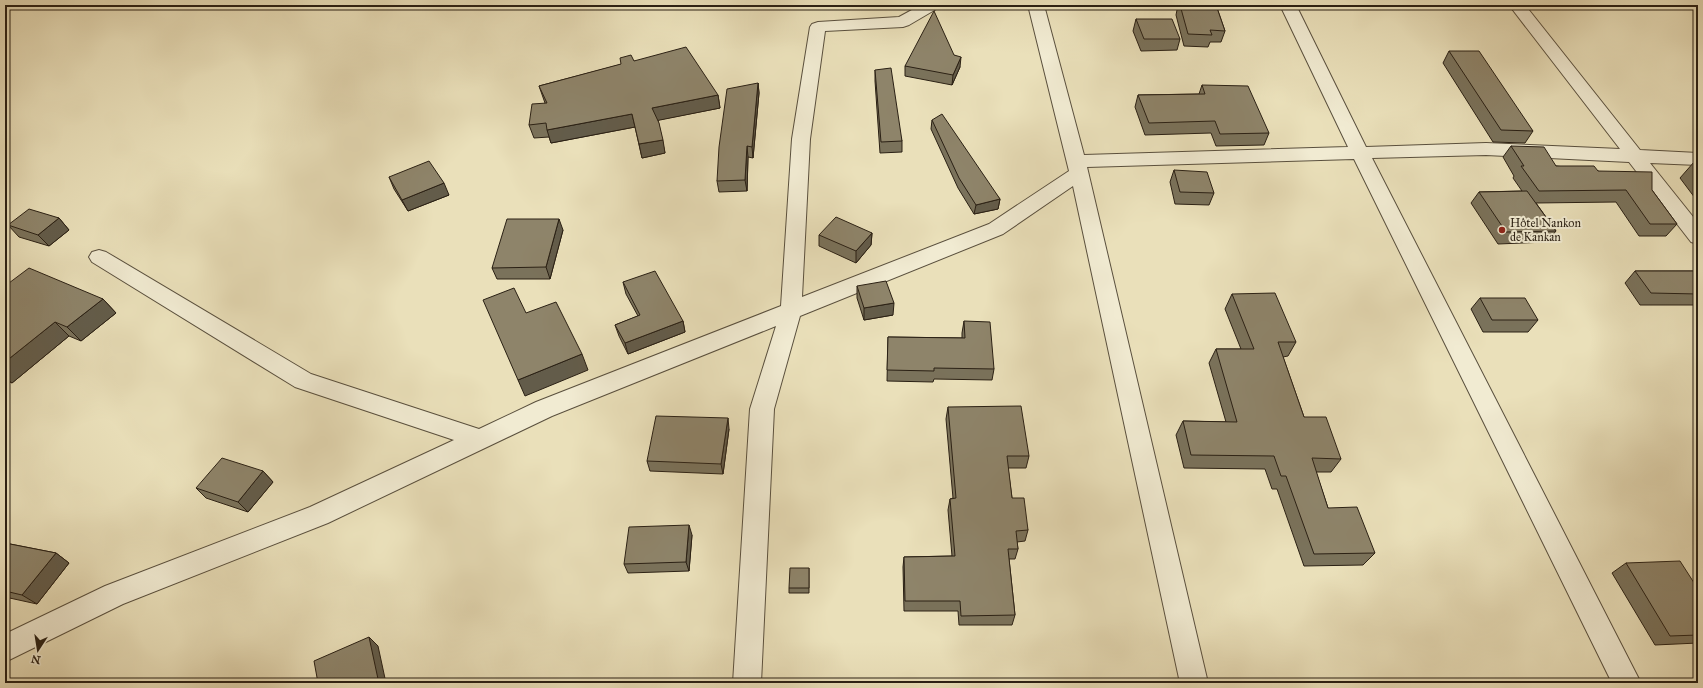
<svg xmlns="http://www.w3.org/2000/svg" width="1703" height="688" viewBox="0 0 1703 688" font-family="'IM FELL Great Primer',serif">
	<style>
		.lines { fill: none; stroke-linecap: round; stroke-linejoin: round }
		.minor-casing { stroke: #5a503e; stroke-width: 2 }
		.minor { fill: #f1ebd2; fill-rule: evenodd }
		.wall { fill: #7a725b; stroke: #2a2014 }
		.shaded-wall { fill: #635c4a; stroke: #2a2014 }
		.building { fill: #8e846a; stroke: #2a2014 }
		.poi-dot { fill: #8f2418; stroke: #f1ebd2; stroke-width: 1.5 }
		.labels { text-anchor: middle; stroke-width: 4; stroke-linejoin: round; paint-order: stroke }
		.poi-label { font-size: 12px; fill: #2a2014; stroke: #f1ebd2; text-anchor: start }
	</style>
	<rect width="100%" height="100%" fill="#eae0ba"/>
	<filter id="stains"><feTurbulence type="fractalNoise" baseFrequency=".005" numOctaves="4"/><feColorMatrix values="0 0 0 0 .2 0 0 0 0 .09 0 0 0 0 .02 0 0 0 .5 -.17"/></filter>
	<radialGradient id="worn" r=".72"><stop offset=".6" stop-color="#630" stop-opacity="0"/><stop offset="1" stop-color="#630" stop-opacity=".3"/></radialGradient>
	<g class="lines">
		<defs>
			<path id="minor" d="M 921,5 L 940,5 L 938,8 L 909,25 L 903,27 L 825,31 L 810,139 L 802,297 L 989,224 L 1069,171 L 1028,5 L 1044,5 L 1084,155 L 1348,147 L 1280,5 L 1296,5 L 1366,147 L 1486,143 L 1620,149 L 1509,5 L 1525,5 L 1640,150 L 1698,153 L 1698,165 L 1650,163 L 1698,223 L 1698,244 L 1691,242 L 1629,162 L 1486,155 L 1372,158 L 1641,683 L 1612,683 L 1354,159 L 1087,167 L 1208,683 L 1180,683 L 1073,186 L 1003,234 L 800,316 L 774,409 L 761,683 L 733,683 L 750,409 L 776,326 L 552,416 L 328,523 L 123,604 L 5,662 L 5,634 L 105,586 L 310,507 L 454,440 L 295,387 L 92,262 L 89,257 L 92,252 L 99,250 L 106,252 L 311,374 L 479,429 L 536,402 L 781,306 L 792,139 L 810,27 L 812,24 L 818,22 L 899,17 Z"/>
		</defs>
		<use href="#minor" class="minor-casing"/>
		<use href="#minor" class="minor"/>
	</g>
	<path class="wall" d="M 1178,5 L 1216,5 L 1225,31 L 1221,42 L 1210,42 L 1208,47 L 1184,46 L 1176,15 Z
		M 1136,19 L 1180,39 L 1177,50 L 1141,51 L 1133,31 Z
		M 1449,51 L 1533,131 L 1525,143 L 1493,142 L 1443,63 Z
		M 954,55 L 960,67 L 952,85 L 905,76 L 905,66 Z
		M 634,61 L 718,95 L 720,108 L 658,120 L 665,153 L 642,158 L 635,127 L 551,143 L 549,137 L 534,138 L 529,125 L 545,103 L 539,86 Z
		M 875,70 L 902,141 L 902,152 L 880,153 L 875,81 Z
		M 758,83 L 759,93 L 753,158 L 748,157 L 747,191 L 719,192 L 717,181 Z
		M 1202,85 L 1269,133 L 1264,145 L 1216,146 L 1211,133 L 1145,135 L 1135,107 L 1138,95 L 1199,94 Z
		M 932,120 L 1000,199 L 998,209 L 974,214 L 958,188 L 931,129 Z
		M 1511,146 L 1556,166 L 1598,171 L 1652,190 L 1677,224 L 1666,236 L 1639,236 L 1616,202 L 1536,203 L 1556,231 L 1547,242 L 1498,244 L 1471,203 L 1479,192 L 1522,191 L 1513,178 L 1514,176 L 1503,157 Z
		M 1694,162 L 1698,162 L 1698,202 L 1680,178 Z
		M 1174,170 L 1214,193 L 1209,205 L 1175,204 L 1170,182 Z
		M 389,177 L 449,195 L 408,211 L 394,189 Z
		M 59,218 L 69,230 L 49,246 L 19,237 L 8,225 Z
		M 563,230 L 550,279 L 497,279 L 492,268 Z
		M 872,233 L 871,245 L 856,263 L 819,246 L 819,235 Z
		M 1635,271 L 1698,271 L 1698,305 L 1640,305 L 1625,283 Z
		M 623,282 L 683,321 L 685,332 L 628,354 L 619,336 L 615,325 L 638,316 L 626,294 Z
		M 5,286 L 103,299 L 116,313 L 81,341 L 69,336 L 12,383 L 5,380 Z
		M 857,286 L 893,315 L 864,320 L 857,298 Z
		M 1232,294 L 1296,342 L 1288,356 L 1283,357 L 1304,417 L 1341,459 L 1331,472 L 1316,472 L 1328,508 L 1375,553 L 1363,565 L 1304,566 L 1277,489 L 1272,489 L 1265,469 L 1184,468 L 1176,435 L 1183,421 L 1226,422 L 1209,363 L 1216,349 L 1241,349 L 1225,309 Z
		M 1480,298 L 1538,320 L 1528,332 L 1483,332 L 1471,309 Z
		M 964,321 L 994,369 L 992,380 L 934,379 L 933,382 L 887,381 L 888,337 L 962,338 L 962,333 Z
		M 948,407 L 1029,456 L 1026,468 L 1008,468 L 1012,498 L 1028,530 L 1025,541 L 1017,542 L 1018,549 L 1015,559 L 1009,559 L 1015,615 L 1012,625 L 959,625 L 958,611 L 904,611 L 903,567 L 904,557 L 952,556 L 948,510 L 950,499 L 953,498 L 946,419 Z
		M 729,429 L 723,474 L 650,471 L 647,461 Z
		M 263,471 L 273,482 L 248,512 L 206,498 L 196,488 Z
		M 692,535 L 689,571 L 628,573 L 624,564 Z
		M 5,543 L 56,553 L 69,563 L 37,604 L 5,597 Z
		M 1626,563 L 1698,589 L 1698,643 L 1655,645 L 1612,573 Z
		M 809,568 L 809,593 L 789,593 L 789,588 Z"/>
	<path class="shaded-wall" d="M 961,57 L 960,67 L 952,85 L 953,75 Z
		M 758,83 L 759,93 L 753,158 L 752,147 Z
		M 718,95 L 720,108 L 655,121 L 652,108 Z
		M 632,114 L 635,127 L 551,143 L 547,130 Z
		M 663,140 L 665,153 L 642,158 L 639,144 Z
		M 747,146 L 748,157 L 747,191 L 745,180 Z
		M 444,183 L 449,195 L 408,211 L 402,200 Z
		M 1000,199 L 998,209 L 974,214 L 976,205 Z
		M 59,218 L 69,230 L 49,246 L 38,235 Z
		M 559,219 L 563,230 L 550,279 L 546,267 Z
		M 872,233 L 871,245 L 856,263 L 856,251 Z
		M 103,299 L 116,313 L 81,341 L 67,327 Z
		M 894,303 L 893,315 L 864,320 L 864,308 Z
		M 683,321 L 685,332 L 628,354 L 625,343 Z
		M 55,322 L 69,336 L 12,383 L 5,377 L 5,362 Z
		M 582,354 L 588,370 L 525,396 L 518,380 Z
		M 728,418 L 729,429 L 723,474 L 721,464 Z
		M 263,471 L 273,482 L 248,512 L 238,502 Z
		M 689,525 L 692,535 L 689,571 L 686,562 Z
		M 56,553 L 69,563 L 37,604 L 22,595 Z
		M 369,637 L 378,646 L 386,683 L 370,683 Z"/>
	<path class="building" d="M 1180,5 L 1216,5 L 1225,31 L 1210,30 L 1212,35 L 1188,34 Z
		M 934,11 L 954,55 L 961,57 L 953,75 L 905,66 Z
		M 1136,19 L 1172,19 L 1180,39 L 1144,39 Z
		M 686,47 L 718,95 L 652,108 L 659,123 L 663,140 L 639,144 L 632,114 L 547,130 L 546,123 L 529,125 L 532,104 L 547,103 L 539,86 L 621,64 L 620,58 L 631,55 L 634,61 Z
		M 1449,51 L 1479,51 L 1533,131 L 1501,130 Z
		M 891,68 L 902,141 L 881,142 L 875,70 Z
		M 758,83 L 752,147 L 747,146 L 745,180 L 717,181 L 719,147 L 727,89 Z
		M 1202,85 L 1248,86 L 1269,133 L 1220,134 L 1215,121 L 1149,123 L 1138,95 L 1205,94 Z
		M 942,114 L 1000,199 L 976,205 L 959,178 L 932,120 Z
		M 1511,146 L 1544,147 L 1556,166 L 1594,166 L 1598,171 L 1652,172 L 1652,190 L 1677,224 L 1650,224 L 1626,190 L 1539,191 L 1521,166 L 1524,166 Z
		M 429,161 L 444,183 L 402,200 L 389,177 Z
		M 1694,162 L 1698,162 L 1698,168 Z
		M 1174,170 L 1207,172 L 1214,193 L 1180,192 Z
		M 1527,191 L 1556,231 L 1506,232 L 1479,192 Z
		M 29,209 L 59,218 L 38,235 L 8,225 Z
		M 836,217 L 872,233 L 856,251 L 819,235 Z
		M 507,219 L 559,219 L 546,267 L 492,268 Z
		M 29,268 L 103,299 L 67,327 L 55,322 L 5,362 L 5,286 Z
		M 655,271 L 683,321 L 625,343 L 615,325 L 640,315 L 623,282 Z
		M 1635,271 L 1698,271 L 1698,294 L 1651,293 Z
		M 886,281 L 894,303 L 864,308 L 857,286 Z
		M 514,288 L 526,313 L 556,302 L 582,354 L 518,380 L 483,300 Z
		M 1275,293 L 1296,342 L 1278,342 L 1304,417 L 1326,417 L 1341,459 L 1312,458 L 1328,508 L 1357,507 L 1375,553 L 1314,554 L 1286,476 L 1281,476 L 1274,456 L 1191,455 L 1183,421 L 1237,422 L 1216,349 L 1254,349 L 1232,294 Z
		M 1480,298 L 1525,298 L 1538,320 L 1492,320 Z
		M 964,321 L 990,322 L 994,369 L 934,368 L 934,371 L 887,370 L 888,337 L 965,338 Z
		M 1021,406 L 1029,456 L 1007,456 L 1012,498 L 1024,498 L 1028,530 L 1016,531 L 1018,549 L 1008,549 L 1015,615 L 961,616 L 960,601 L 905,601 L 904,557 L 955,556 L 950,499 L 956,498 L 948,407 Z
		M 656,416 L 728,418 L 721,464 L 647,461 Z
		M 222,458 L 263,471 L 238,502 L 196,488 Z
		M 689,525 L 686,562 L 624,564 L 629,527 Z
		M 5,543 L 56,553 L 22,595 L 5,591 Z
		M 1680,561 L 1698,589 L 1698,635 L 1670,636 L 1626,563 Z
		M 790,568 L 809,568 L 809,588 L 789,588 Z
		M 369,637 L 378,679 L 370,683 L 318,683 L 314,661 Z"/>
	<circle class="poi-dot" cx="1502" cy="230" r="4"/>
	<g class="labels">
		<g class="poi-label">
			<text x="1510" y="227">Hôtel Nankon<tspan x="1510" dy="14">de Kankan</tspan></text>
		</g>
	</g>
	<rect width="1703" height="688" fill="none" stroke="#eae0ba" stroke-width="20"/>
	<rect x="6" y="6" width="1691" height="676" fill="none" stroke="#2a2014" stroke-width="2"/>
	<rect x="10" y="10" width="1683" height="668" fill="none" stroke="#2a2014"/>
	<g transform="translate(38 650) rotate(192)" stroke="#f1ebd2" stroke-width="3" paint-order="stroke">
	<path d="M0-3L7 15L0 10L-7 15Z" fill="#2a2014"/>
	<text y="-6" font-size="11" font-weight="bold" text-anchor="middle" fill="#2a2014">N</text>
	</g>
	<rect width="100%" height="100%" filter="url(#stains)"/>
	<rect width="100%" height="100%" fill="url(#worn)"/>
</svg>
